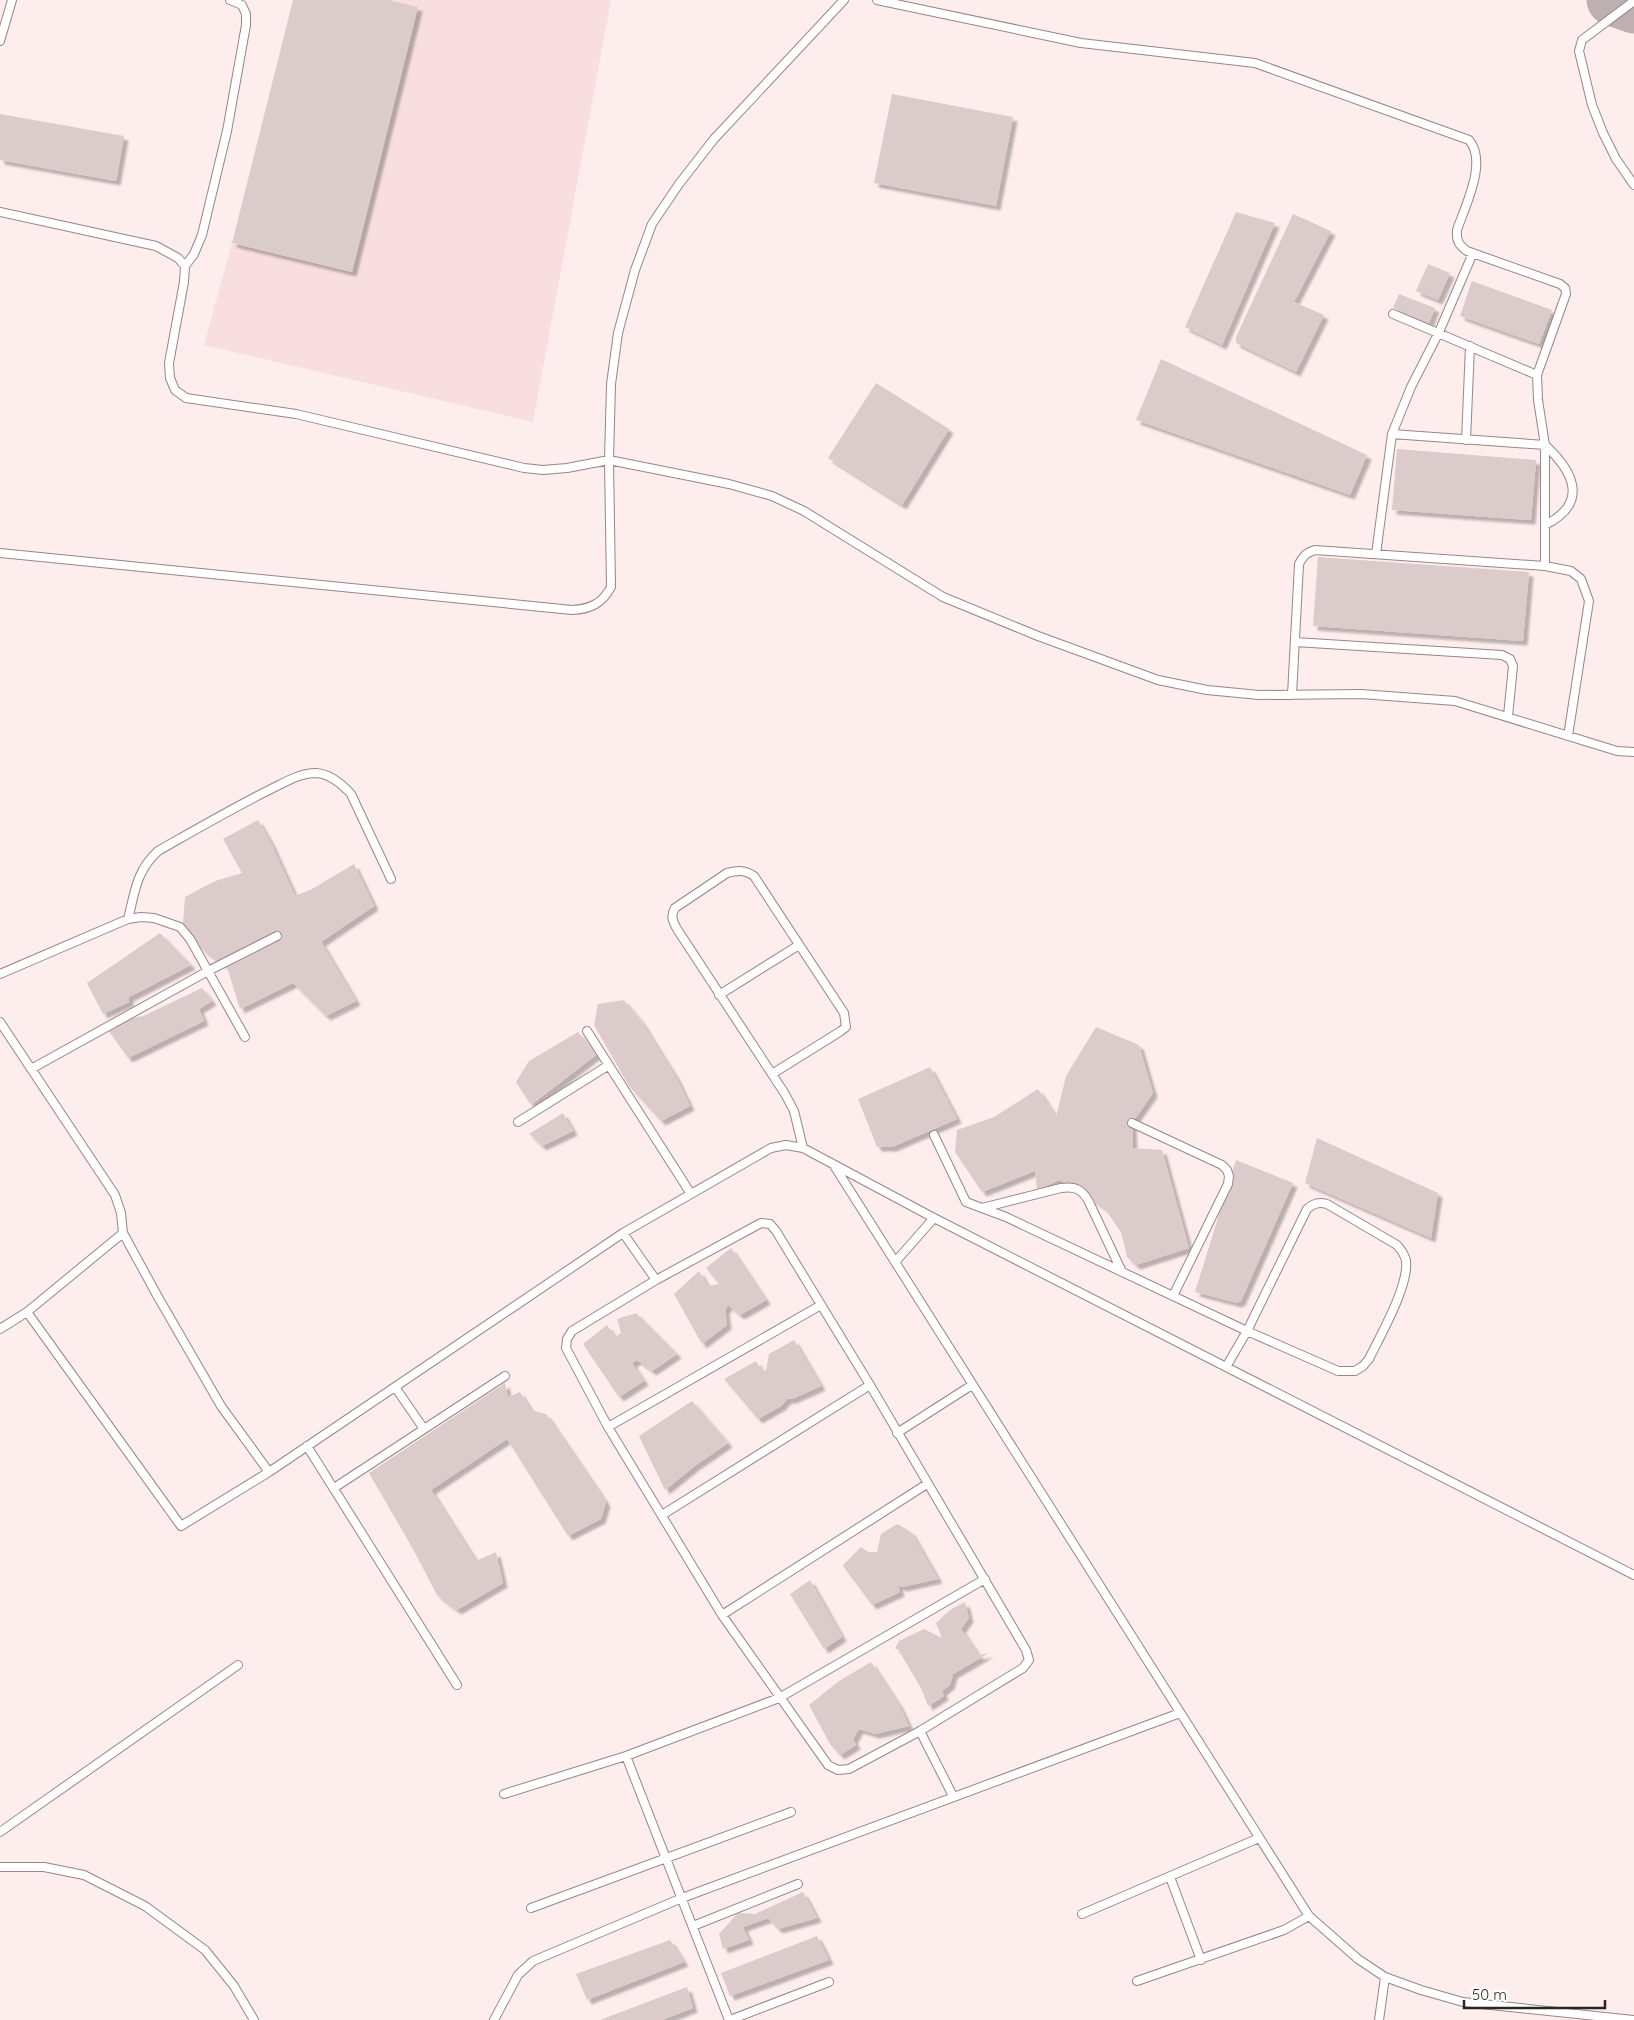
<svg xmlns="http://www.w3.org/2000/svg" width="1634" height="2020" viewBox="0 0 1634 2020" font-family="Quicksand,sans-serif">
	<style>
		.built { fill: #f8dede }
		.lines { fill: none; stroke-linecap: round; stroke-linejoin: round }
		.taxiway { stroke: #beb0b0; stroke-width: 51 }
		.building { fill: #dccbcb; filter: url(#shadow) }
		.service-casing { stroke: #968687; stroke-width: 10 }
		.service { stroke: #fff; stroke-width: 8 }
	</style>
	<defs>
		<filter id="shadow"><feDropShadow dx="4.5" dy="4.5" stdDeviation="1" flood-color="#0004"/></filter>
	</defs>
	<rect width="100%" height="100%" fill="#feeded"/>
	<path class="built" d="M 389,0 L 611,0 L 533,422 L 204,345 L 232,243 L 352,272 L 418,7 Z"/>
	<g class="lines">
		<path class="taxiway" d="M 1612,0 L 1634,8"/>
	</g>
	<path class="building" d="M 293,0 L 389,0 L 418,7 L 352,272 L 232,243 Z
		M 892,94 L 1013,117 L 996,206 L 874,183 Z
		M 0,114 L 124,136 L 116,181 L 0,160 Z
		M 1236,212 L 1275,223 L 1222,345 L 1185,327 Z
		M 1293,214 L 1331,231 L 1294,302 L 1324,315 L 1296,372 L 1236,343 L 1236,337 Z
		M 1428,264 L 1450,273 L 1438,300 L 1416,291 Z
		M 1472,281 L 1552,310 L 1539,344 L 1460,316 Z
		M 1399,294 L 1435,308 L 1429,323 L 1393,308 Z
		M 1161,359 L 1367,455 L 1350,495 L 1136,420 Z
		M 876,383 L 949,429 L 902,505 L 828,458 Z
		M 1397,449 L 1536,460 L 1531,520 L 1392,510 Z
		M 1318,557 L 1529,572 L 1523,641 L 1313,626 Z
		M 258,820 L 270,841 L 295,896 L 312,889 L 354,864 L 374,906 L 321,942 L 356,1001 L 326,1016 L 293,983 L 240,1009 L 227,967 L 202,949 L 183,923 L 185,897 L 215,881 L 242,873 L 223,839 Z
		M 160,933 L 191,965 L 129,997 L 129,1002 L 103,1014 L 87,983 Z
		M 202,988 L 212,1001 L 199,1009 L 204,1021 L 128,1058 L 104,1024 L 143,1016 Z
		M 624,1000 L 641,1021 L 676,1077 L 690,1106 L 661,1121 L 629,1086 L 594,1025 L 598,1004 Z
		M 1096,1027 L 1139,1045 L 1153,1093 L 1132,1123 L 1133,1148 L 1162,1150 L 1189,1248 L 1136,1265 L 1127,1257 L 1121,1232 L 1105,1209 L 1081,1191 L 1059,1180 L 1037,1190 L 1035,1171 L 982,1192 L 955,1152 L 957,1130 L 994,1117 L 1038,1089 L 1056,1117 L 1066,1076 Z
		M 578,1032 L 596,1055 L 531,1105 L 516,1082 L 529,1061 Z
		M 930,1067 L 957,1119 L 892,1147 L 877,1147 L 858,1099 Z
		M 563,1113 L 573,1131 L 542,1146 L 529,1134 Z
		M 1317,1138 L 1438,1193 L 1431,1238 L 1305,1183 Z
		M 1236,1160 L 1293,1183 L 1241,1301 L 1237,1303 L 1195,1292 Z
		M 731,1248 L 766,1300 L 740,1315 L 728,1305 L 725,1310 L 727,1325 L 702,1344 L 674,1294 L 699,1271 L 708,1286 L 719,1284 L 706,1268 Z
		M 636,1313 L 677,1354 L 652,1371 L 637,1360 L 632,1363 L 644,1381 L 619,1397 L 583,1344 L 607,1325 L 615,1337 L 621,1333 L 617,1319 Z
		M 794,1340 L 821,1386 L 792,1399 L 787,1399 L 781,1406 L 758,1419 L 724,1379 L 756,1361 L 761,1369 L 766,1371 L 769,1354 Z
		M 505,1383 L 508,1397 L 520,1392 L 531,1410 L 546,1414 L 606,1502 L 601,1519 L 568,1536 L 507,1439 L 431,1490 L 476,1561 L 496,1552 L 503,1583 L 457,1610 L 437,1595 L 413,1549 L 369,1473 Z
		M 692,1401 L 728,1443 L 696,1465 L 665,1490 L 639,1436 Z
		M 897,1524 L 911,1532 L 938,1579 L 902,1587 L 898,1585 L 900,1592 L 872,1605 L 843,1566 L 844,1564 L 861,1547 L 868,1552 L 877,1552 L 881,1534 Z
		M 810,1580 L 842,1637 L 824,1649 L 790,1594 Z
		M 965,1602 L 969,1618 L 961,1629 L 979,1655 L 989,1653 L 953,1674 L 950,1685 L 942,1691 L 944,1696 L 928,1706 L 922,1690 L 898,1649 L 895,1649 L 899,1641 L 924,1629 L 942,1638 L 936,1623 L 950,1610 Z
		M 871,1662 L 899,1705 L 909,1726 L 875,1734 L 859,1729 L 853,1739 L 856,1745 L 840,1755 L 830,1744 L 809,1705 L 839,1681 Z
		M 803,1892 L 817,1918 L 778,1929 L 768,1918 L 743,1927 L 749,1940 L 723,1949 L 719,1934 L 738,1913 L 755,1914 Z
		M 817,1936 L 829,1960 L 730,1996 L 721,1973 Z
		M 670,1940 L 684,1962 L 587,2000 L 576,1974 Z
		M 687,1987 L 693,2008 L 662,2020 L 600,2020 Z"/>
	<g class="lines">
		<defs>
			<path id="service" d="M 230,0 L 242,5 L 246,14 L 246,25 L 227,131 L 202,235 L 194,254 L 185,266 L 184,282 L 169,363 L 170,378 L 175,390 L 186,398 L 296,414 L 524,468 L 543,470 L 567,468 L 609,460 L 729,484 L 772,496 L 804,511 L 943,597 L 1038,636 L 1158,680 L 1207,690 L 1259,695 L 1361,694 L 1455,701 L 1617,751 L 1634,752
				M 877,0 L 1081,43 L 1255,63 L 1469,140 C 1488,162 1465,206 1457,230 C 1456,241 1459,245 1467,251 L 1560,284 L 1565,288 L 1566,294 L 1537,375 L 1538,400 L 1545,445 L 1545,566
				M 1634,1 L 1582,40 L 1579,51 L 1592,105 L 1603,133 L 1616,159 L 1634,185
				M 0,41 L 12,0
				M 0,212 L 156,246 L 178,258 L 185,266
				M 1393,314 L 1537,375
				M 1392,434 L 1545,445 C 1574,472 1589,503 1545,525
				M 1466,440 L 1470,346
				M 0,553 L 572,610 C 590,609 602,604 611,587 L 609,460 L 611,384 L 618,333 L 635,270 L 652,224 L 679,184 L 714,139 L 844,0
				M 1376,554 L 1392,434 L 1411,387 L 1439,332 L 1473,253
				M 1295,642 L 1502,655 L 1510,659 L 1513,666 L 1508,716
				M 1292,695 L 1299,564 C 1303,556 1306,553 1315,550 L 1545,566 L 1571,571 L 1581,579 L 1589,601 L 1568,736
				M 128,919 C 135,892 136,871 158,851 C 195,830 231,809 269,790 C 284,783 299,773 316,773 C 331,774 342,784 351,794 L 391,879
				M 0,974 L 128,919 L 141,917 L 154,918 L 180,927 L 190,939 L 245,1037
				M 719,995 L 799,945
				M 0,1022 L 115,1195 L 121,1213 L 123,1233 L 27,1312
				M 587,1031 L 691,1194
				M 31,1069 L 208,971 L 277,936
				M 772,1074 L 841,1031 L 846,1027 L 844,1013 L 754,876 C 745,870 739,870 727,873 L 675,908 C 670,917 673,921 677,929 L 785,1094 L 794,1111 L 803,1148
				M 518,1122 L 609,1065
				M 1132,1123 L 1222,1165 L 1227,1170 L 1229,1176 L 1228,1184 L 1173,1296
				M 934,1135 L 966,1202 L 1006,1217 L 1247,1331 L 1338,1371 L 1355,1371 L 1363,1366 L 1369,1359 C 1380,1336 1409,1286 1406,1261 C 1405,1254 1401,1250 1397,1245 L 1327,1204 C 1319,1202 1314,1203 1307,1209 L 1247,1331 L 1226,1367
				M 835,1167 L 1309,1916 L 1358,1959 L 1385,1977 L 1421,1990 L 1463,2002 L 1634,2020
				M 982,1208 L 1061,1188 C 1075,1186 1082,1189 1089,1202 L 1122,1272
				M 761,1223 L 770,1224 L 776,1231 L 870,1385 L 1026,1650 L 1029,1660 L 1023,1668 L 920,1731 L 849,1769 L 838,1770 L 828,1765 L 722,1615 L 608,1427 L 566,1348 L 567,1339 L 572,1331 L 656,1280 Z
				M 123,1233 L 158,1297 L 221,1406 L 269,1472
				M 623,1233 L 656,1280
				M 896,1261 L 934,1218
				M 0,1329 L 27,1312 L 181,1526 L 269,1472 L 623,1233 L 771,1148 L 786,1145 L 803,1148 L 934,1218 L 1634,1575
				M 395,1387 L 424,1429
				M 608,1427 L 821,1305
				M 897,1433 L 972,1385
				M 307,1446 L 457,1685
				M 334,1488 L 505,1376
				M 662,1515 L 870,1385
				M 722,1615 L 927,1484
				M 920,1731 L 953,1796
				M 626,1756 L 729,2020
				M 504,1794 L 626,1756 L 779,1698 L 985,1579
				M 0,1832 L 238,1665
				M 0,1867 L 44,1867 L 84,1875 L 145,1906 L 205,1950 L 234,1986 L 254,2020
				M 1170,1877 L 1201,1960
				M 531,1908 L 791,1812
				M 1082,1914 L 1259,1838
				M 693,1926 L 798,1884
				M 1137,1981 L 1284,1930 L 1309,1916
				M 494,2020 L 518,1975 L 533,1961 L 682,1898 L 1180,1713
				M 730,2020 L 829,1982
				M 1379,2020 L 1385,1977"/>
		</defs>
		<use href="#service" class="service-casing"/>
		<use href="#service" class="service"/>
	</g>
	<path d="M1464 2000v8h141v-8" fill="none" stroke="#2b2525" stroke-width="2.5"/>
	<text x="1472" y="2000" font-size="15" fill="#2b2525" stroke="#ffffff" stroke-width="4" paint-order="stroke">50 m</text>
</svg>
